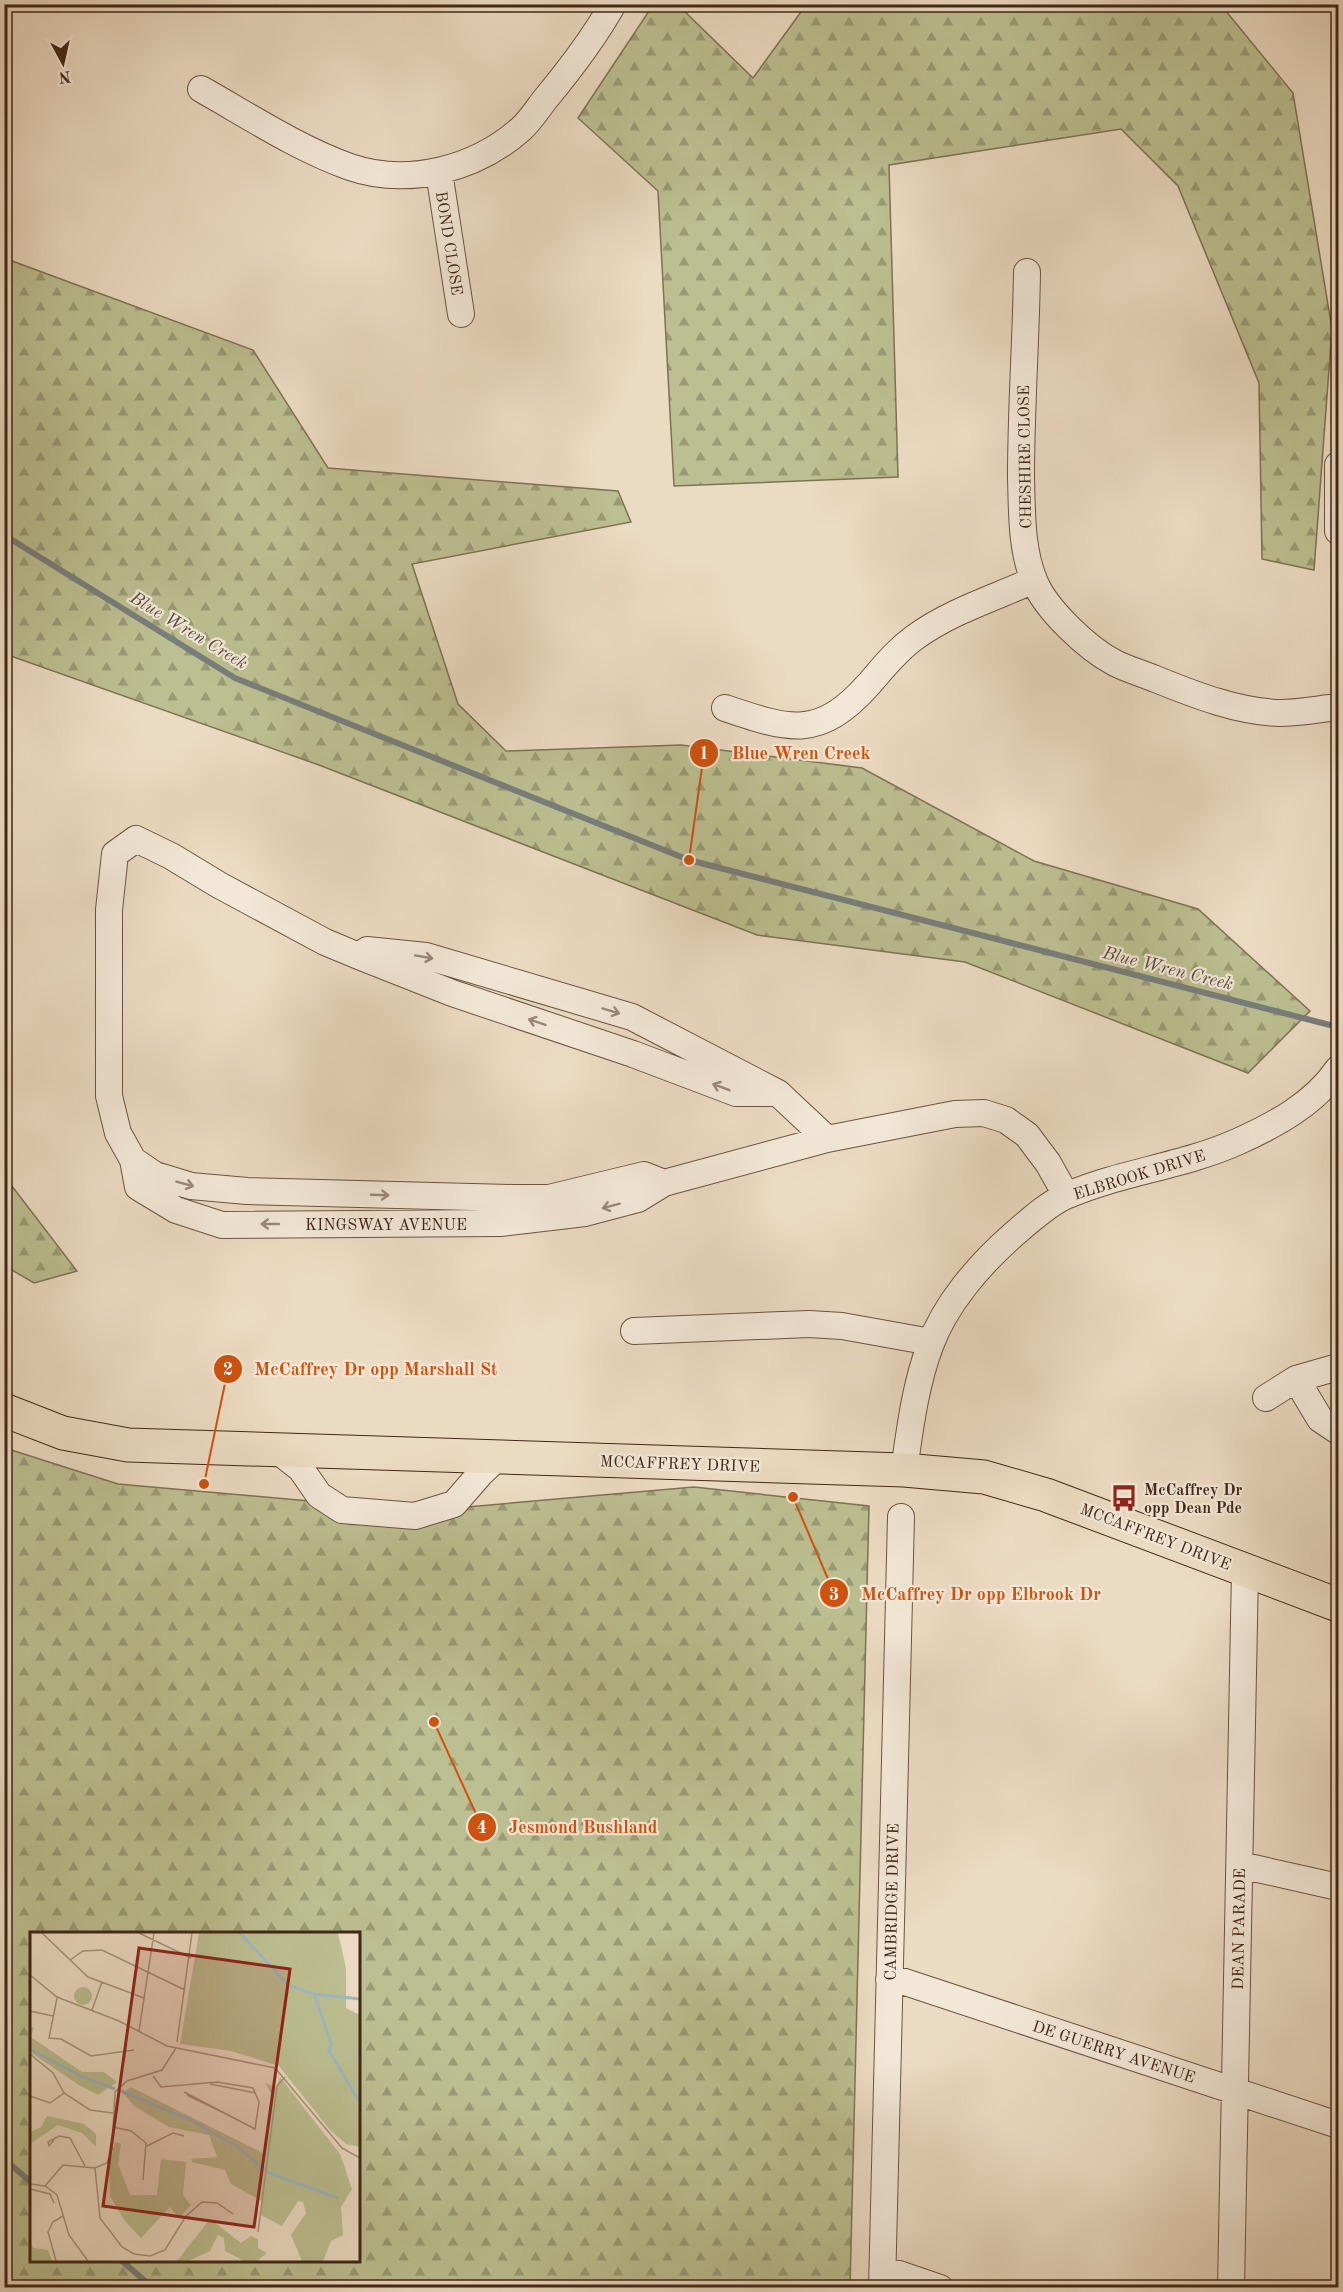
<svg xmlns="http://www.w3.org/2000/svg" width="1343" height="2292" viewBox="0 0 1343 2292" font-family="'Old Standard TT',serif">
	<style>
		.forest { fill: url(#forest-firs); stroke: #7e7354; stroke-width: 1.5; fill-rule: evenodd }
		.lines { fill: none; stroke-linecap: round; stroke-linejoin: round }
		.stream { stroke: #787e7b; stroke-width: 6 }
		.minor-casing { stroke: #6c5441; stroke-width: 28 }
		.major-casing { stroke: #412716; stroke-width: 35 }
		.minor { stroke: #f3e8d8; stroke-width: 26 }
		.major { stroke: #ecdbc3; stroke-width: 33 }
		.oneway { stroke: #9a8877 }
		.labels { text-anchor: middle; stroke-width: 4.5; stroke-linejoin: round; paint-order: stroke }
		.street-label { font-size: 16px; fill: #412716; stroke: #f3e8d8 }
		.poi-label { font-size: 16px; font-weight: bold; fill: #412716; stroke: #f3e8d8; text-anchor: start }
		.water-label { font-size: 18px; font-style: italic; fill: #584b40; stroke: #f3e8d8 }
		.inset-river { fill: none; stroke: #9db8be; stroke-width: 3 }
		.inset-road { fill: none; stroke: #a8937e; stroke-width: 1.5 }
		.view { fill: #8f2418; fill-opacity: 0.15; stroke: #8f2418; stroke-width: 3 }
		.inset-edge { fill: none; stroke: #412716; stroke-width: 3 }
		.leader { fill: none; stroke: #cf520e; stroke-width: 2 }
		.callout-dot { fill: #cf520e; stroke: #f3e8d8; stroke-width: 2 }
		.mark-label { font-size: 18px; text-anchor: middle; font-weight: bold; fill: #fff }
		.callout-label { font-size: 18px; text-anchor: middle; font-weight: bold; fill: #cf520e; stroke: #f3e8d8; stroke-width: 4.5; stroke-linejoin: round; paint-order: stroke }
	</style>
	<defs>
		<pattern id="forest-firs" width="22" height="20" patternUnits="userSpaceOnUse" patternTransform="scale(1.5)"><rect width="22" height="20" fill="#bcbf91"/><path d="M5 1l3.5 6h-7zM16 11l3.5 6h-7z" fill="#9a9b75"/></pattern>
	</defs>
	<rect width="100%" height="100%" fill="#ecdbc3"/>
	<filter id="stains"><feTurbulence type="fractalNoise" baseFrequency=".00333" numOctaves="4"/><feColorMatrix values="0 0 0 0 .2 0 0 0 0 .09 0 0 0 0 .02 0 0 0 .5 -.17"/></filter>
	<radialGradient id="worn" r=".72"><stop offset=".6" stop-color="#630" stop-opacity="0"/><stop offset="1" stop-color="#630" stop-opacity=".3"/></radialGradient>
	<path class="forest" d="M 653,5 L 678,5 L 753,78 L 806,5 L 1221,5 L 1293,93 L 1332,329 L 1314,570 L 1262,559 L 1259,383 L 1178,186 L 1121,129 L 889,165 L 898,477 L 674,486 L 658,191 L 578,118 Z
		M 4,258 L 253,350 L 328,468 L 618,491 L 631,522 L 412,564 L 458,704 L 506,751 L 681,745 L 862,768 L 1034,861 L 1198,909 L 1310,1011 L 1248,1073 L 965,962 L 757,935 L 319,765 L 5,654 Z
		M 5,1177 L 77,1271 L 34,1283 L 5,1266 Z
		M 5,1448 L 118,1484 L 421,1511 L 694,1487 L 869,1506 L 850,2287 L 5,2288 ZM 32,1934 L 358,1934 L 358,2260 L 32,2260 Z"/>
	<g class="lines">
		<path class="stream" d="M 4,535 L 235,678 L 689,860 L 1330,1025
			M 4,2159 L 32,2183
			M 121,2260 L 153,2288"/>
		<defs>
			<path id="minor" d="M 201,89 C 249,116 297,148 350,167 C 408,187 476,169 521,129 C 531,120 538,108 547,97 C 571,68 594,38 613,4
				M 439,172 L 461,314
				M 1027,272 C 1026,341 1021,408 1021,477 C 1022,510 1021,549 1034,580 C 1045,609 1088,649 1115,663 C 1129,670 1144,674 1158,680 C 1195,695 1239,712 1280,713 C 1299,713 1319,709 1338,707
				M 1338,465 L 1338,531
				M 725,708 C 790,730 819,740 869,684 C 883,668 896,651 914,638 C 949,612 994,598 1034,580
				M 367,950 L 426,956 L 632,1017 L 778,1093 L 827,1139
				M 778,1093 L 736,1093 L 633,1054 L 452,993 L 361,957 L 325,942 L 219,885 L 171,856 L 136,839 L 115,854 L 109,910 L 109,1096 L 118,1133 L 133,1160 L 138,1187 L 176,1210 L 222,1225 L 500,1223 L 585,1213 L 638,1199 L 664,1183 L 827,1139 L 955,1114 L 984,1113 L 1006,1120 L 1027,1135 L 1048,1163 L 1066,1195
				M 133,1160 L 155,1175 L 191,1186 L 247,1191 L 513,1198 L 549,1198 L 644,1175 L 664,1183
				M 634,1331 L 809,1324 L 842,1326 L 931,1342
				M 1296,1379 L 1320,1419 L 1338,1431
				M 1266,1398 L 1296,1379 L 1338,1367
				M 277,1450 L 301,1469 L 319,1495 L 342,1510 L 415,1516 L 454,1504 L 481,1473 L 499,1456
				M 904,1470 C 910,1429 915,1386 930,1346 C 945,1304 980,1264 1013,1235 C 1028,1222 1050,1202 1068,1195 C 1122,1172 1183,1166 1237,1142 C 1275,1125 1314,1104 1338,1069
				M 1240,1865 L 1338,1887
				M 889,1980 L 905,1982 L 1338,2125
				M 883,2273 L 899,2274 L 940,2288
				M 882,2288 L 901,1517
				M 1231,2288 L 1245,1570"/>
			<path id="major" d="M 4,1410 L 63,1433 L 128,1445 L 904,1470 L 984,1477 L 1046,1495 L 1338,1605"/>
		</defs>
		<use href="#minor" class="minor-casing"/>
		<use href="#major" class="major-casing"/>
		<use href="#minor" class="minor"/>
		<use href="#major" class="major"/>
	</g>
	<defs><path id="oneway-shaft" d="M-6 0H5M1.5-3L5.5 0L1.5 3" fill="none" stroke-width="1.6" stroke-linecap="round" stroke-linejoin="round" transform="scale(1.5)"/></defs>
	<g class="oneway">
		<use href="#oneway-shaft" transform="translate(424 957) rotate(10)"/>
		<use href="#oneway-shaft" transform="translate(611 1011) rotate(17)"/>
		<use href="#oneway-shaft" transform="translate(537 1022) rotate(-161)"/>
		<use href="#oneway-shaft" transform="translate(721 1087) rotate(-159)"/>
		<use href="#oneway-shaft" transform="translate(185 1184) rotate(15)"/>
		<use href="#oneway-shaft" transform="translate(380 1195) rotate(2)"/>
		<use href="#oneway-shaft" transform="translate(611 1206) rotate(165)"/>
		<use href="#oneway-shaft" transform="translate(270 1224) rotate(180)"/>
	</g>
	<defs>
		<symbol id="bus-bare" viewBox="-9 -9 18 18"><path d="M-5-6H5V4H4V6H2V4H-2V6H-4V4H-5ZM-3.5-4V0h7V-4ZM-3.5 1.2v1.5H-2V1.2ZM2 1.2v1.5H3.5V1.2Z" fill="#8f2418" stroke="#f3e8d8" stroke-width="2.5" paint-order="stroke"/></symbol>
	</defs>
	<g fill-rule="evenodd">
		<use href="#bus-bare" x="1105" y="1479" width="38" height="38"/>
	</g>
	<g class="labels">
		<g class="street-label">
			<text transform="translate(450 243) rotate(81)" y="6">BOND CLOSE</text>
			<text transform="translate(1024 457) rotate(-91)" y="6">CHESHIRE CLOSE</text>
			<text transform="translate(1139 1174) rotate(-17)" y="6">ELBROOK DRIVE</text>
			<text x="386" y="1230">KINGSWAY AVENUE</text>
			<text transform="translate(680 1463) rotate(2)" y="6">MCCAFFREY DRIVE</text>
			<text transform="translate(1156 1536) rotate(21)" y="6">MCCAFFREY DRIVE</text>
			<text transform="translate(891 1902) rotate(-89)" y="6">CAMBRIDGE DRIVE</text>
			<text transform="translate(1238 1929) rotate(-89)" y="6">DEAN PARADE</text>
			<text transform="translate(1114 2051) rotate(18)" y="6">DE GUERRY AVENUE</text>
		</g>
		<g class="poi-label">
			<text x="1144" y="1495">McCaffrey Dr<tspan x="1144" dy="18">opp Dean Pde</tspan></text>
		</g>
		<g class="water-label">
			<text transform="translate(189 630) rotate(31)" y="6">Blue Wren Creek</text>
			<text transform="translate(1168 968) rotate(14)" y="6">Blue Wren Creek</text>
		</g>
	</g>
	<g transform="translate(30 1932)">
		<rect width="330" height="330" fill="#ecdbc3"/>
		<path d="M 169,1 L 308,1 L 316,36 L 316,76 L 330,83 L 330,215 L 316,212 L 300,198 L 249,134 L 201,119 L 150,112 ZM44 64a9 9 0 1 1 18 0a9 9 0 1 1-18 0ZM 0,95 L 4,95 L 1,105 L 52,140 L 74,140 L 87,150 L 68,163 L 49,153 L 0,120 ZM 250,145 L 310,222 L 322,257 L 311,275 L 313,303 L 301,309 L 293,329 L 272,329 L 261,303 L 276,281 L 273,270 L 268,269 L 252,294 L 231,283 L 232,269 L 201,252 L 195,238 L 162,230 L 161,227 L 187,225 L 179,203 L 139,195 L 104,174 L 93,161 L 101,155 L 235,222 L 243,165 L 235,151 L 246,155 ZM 17,184 L 54,192 L 66,202 L 66,215 L 52,201 L 28,193 L 0,212 L 0,200 L 11,195 ZM 85,210 L 91,212 L 88,232 L 100,263 L 127,263 L 131,227 L 156,230 L 153,263 L 161,273 L 149,286 L 140,275 L 111,306 L 94,288 L 80,264 L 79,237 ZM 180,287 L 211,311 L 221,304 L 228,307 L 228,316 L 237,321 L 227,329 L 214,329 L 195,319 L 194,306 L 188,303 L 180,319 L 158,329 L 147,329 ZM 0,309 L 3,316 L 18,318 L 22,329 L 0,329 Z" fill="#bcbf91"/>
		<path class="inset-river" d="M 210,1 L 258,53 L 284,62 L 330,67M 284,62 L 301,111 L 299,119 L 329,169M 0,117 L 53,145 L 85,157M 91,159 L 160,188 L 208,215 L 239,241 L 308,266"/>
		<path class="inset-road" d="M 12,1 L 58,45 L 114,66M 109,1 L 161,26M 40,28 L 53,19 L 72,18 L 155,58M 0,43 L 27,65 L 89,89 L 137,114 L 245,136 L 312,216M 27,66 L 19,106 L 31,107 L 61,124 L 104,118M 62,78 L 72,50M 0,79 L 23,84M 109,99 L 124,1M 147,110 L 162,1M 0,122 L 23,141 L 34,161 L 60,178 L 83,181M 123,144 L 131,155 L 187,150 L 223,156 L 229,170 L 225,197 L 154,160M 180,152 L 226,161M 157,163 L 196,182M 0,164 L 20,171 L 34,161M 83,195 L 101,199 L 116,211 L 113,248M 24,208 L 19,214 L 18,210 L 29,204 L 40,206 L 55,234M 117,214 L 143,201 L 154,204M 312,216 L 330,226M 65,236 L 70,286 L 92,315 L 104,322 L 120,324 L 135,318 L 156,284 L 172,270 L 187,271 L 203,282M 0,252 L 15,254 L 27,263 L 39,303 L 58,329M 15,254 L 33,233 L 65,236 L 77,231 L 82,217 L 85,160 L 97,149 L 132,138 L 146,116M 0,257 L 20,262 L 24,271M 228,300 L 247,154 L 255,145M 26,329 L 18,300 L 23,290 L 33,284"/>
		<path class="view" d="M 109,16 L 260,37 L 224,295 L 73,274 Z"/>
		<rect width="330" height="330" class="inset-edge"/>
	</g>
	<path class="leader" d="M689 860L704 753M204 1484L228 1369M793 1497L834 1593M434 1722L482 1827"/>
	<g class="callout-dot">
		<circle cx="689" cy="860" r="6"/>
		<circle cx="204" cy="1484" r="6"/>
		<circle cx="793" cy="1497" r="6"/>
		<circle cx="434" cy="1722" r="6"/>
		<circle cx="704" cy="753" r="15"/>
		<circle cx="228" cy="1369" r="15"/>
		<circle cx="834" cy="1593" r="15"/>
		<circle cx="482" cy="1827" r="15"/>
	</g>
	<g class="mark-label">
		<text x="704" y="759">1</text>
		<text x="228" y="1375">2</text>
		<text x="834" y="1600">3</text>
		<text x="482" y="1833">4</text>
	</g>
	<g class="callout-label">
		<text x="801" y="759">Blue Wren Creek</text>
		<text x="376" y="1375">McCaffrey Dr opp Marshall St</text>
		<text x="981" y="1600">McCaffrey Dr opp Elbrook Dr</text>
		<text x="583" y="1833">Jesmond Bushland</text>
	</g>
	<rect width="1343" height="2292" fill="none" stroke="#ecdbc3" stroke-width="24"/>
	<rect x="6" y="6" width="1331" height="2280" fill="none" stroke="#412716" stroke-width="3"/>
	<rect x="12" y="12" width="1319" height="2268" fill="none" stroke="#412716" stroke-width="1.5"/>
	<g transform="translate(63 63) rotate(172)" stroke="#f3e8d8" stroke-width="4.5" paint-order="stroke">
	<path d="M0-4.5L10 22L0 15L-10 22Z" fill="#412716"/>
	<text y="-9" font-size="16" font-weight="bold" text-anchor="middle" fill="#412716">N</text>
	</g>
	<rect width="100%" height="100%" filter="url(#stains)"/>
	<rect width="100%" height="100%" fill="url(#worn)"/>
</svg>
